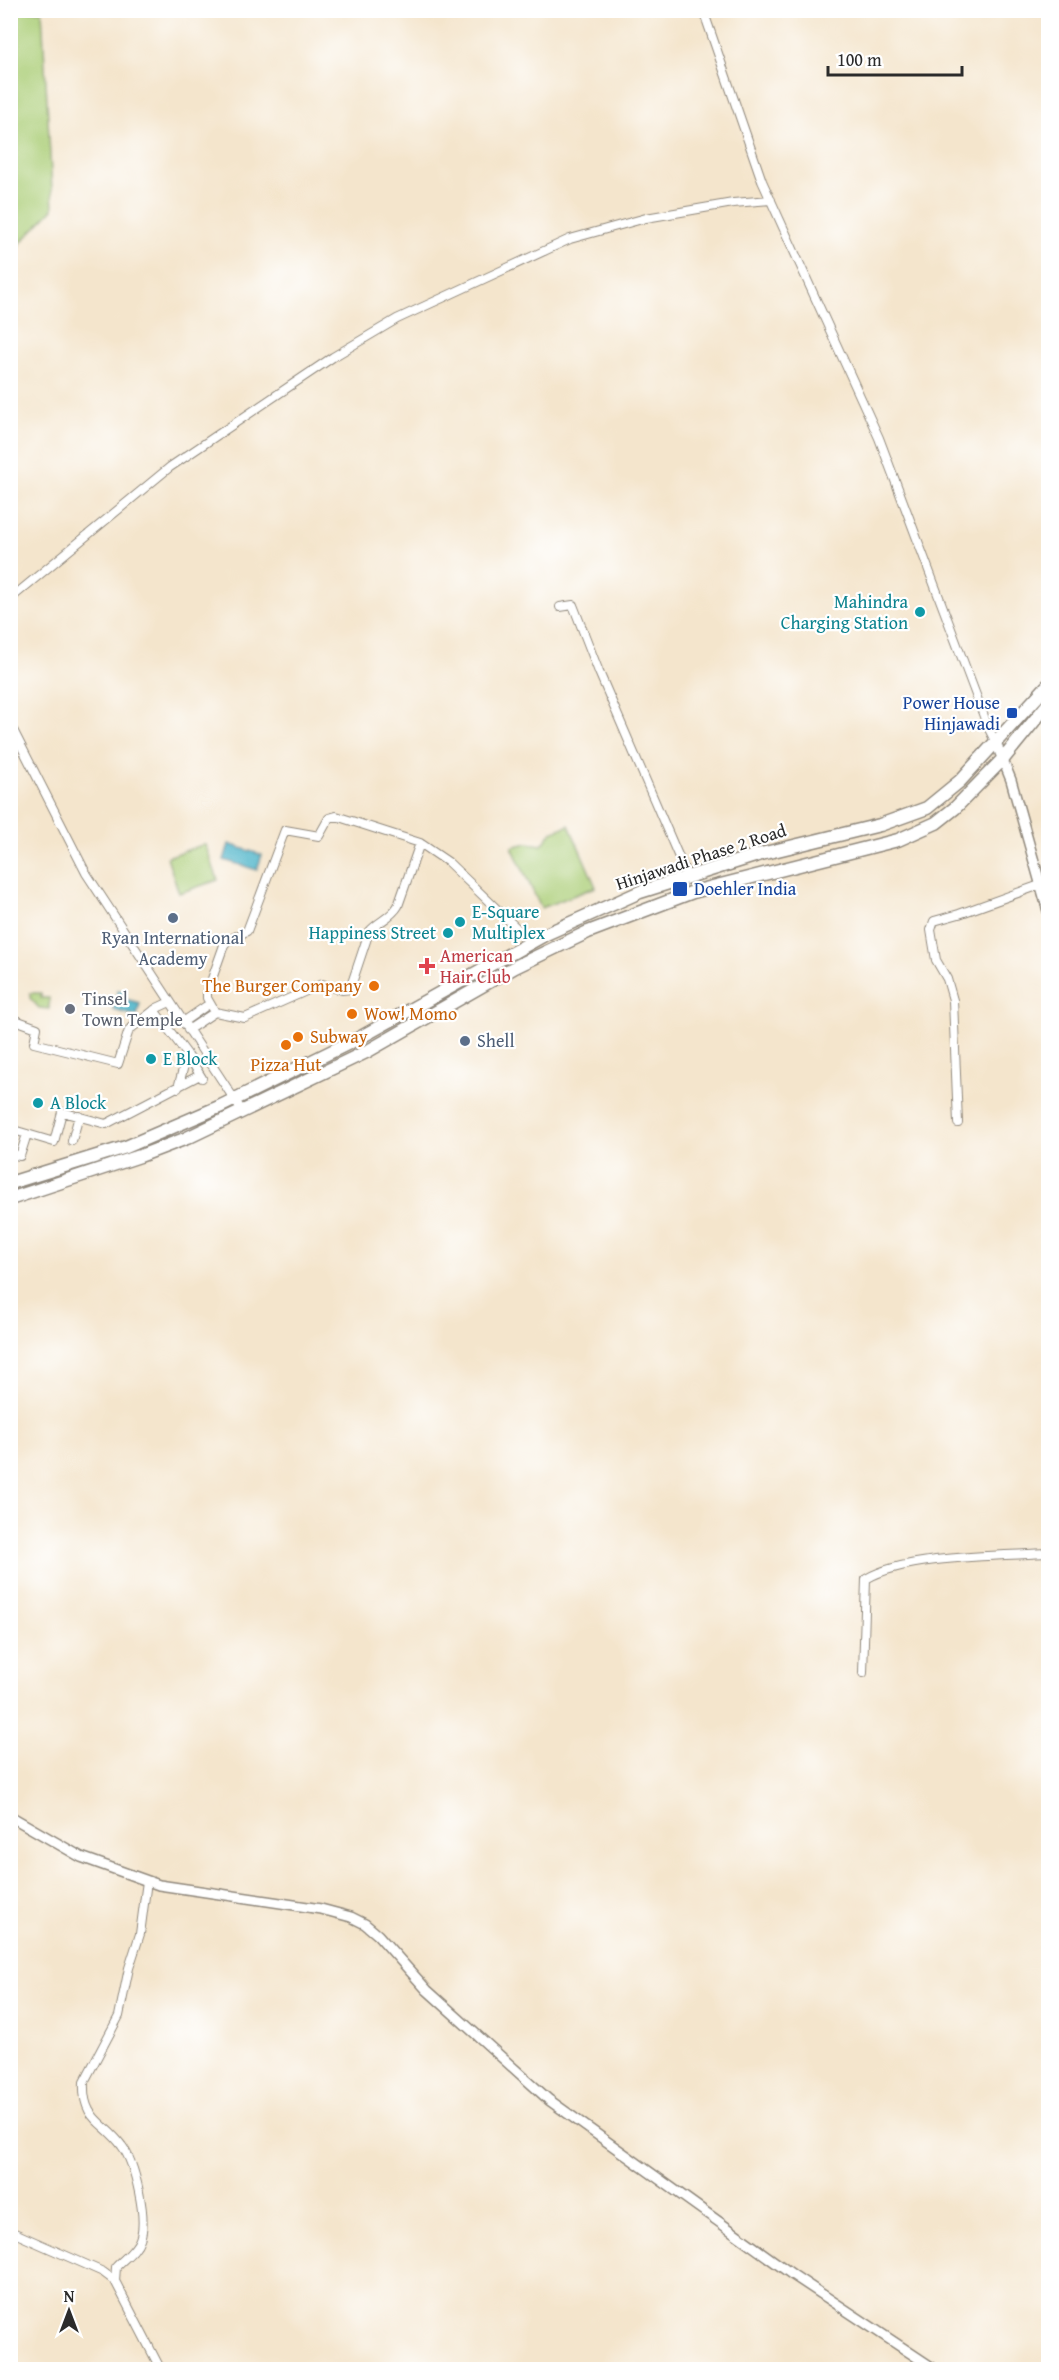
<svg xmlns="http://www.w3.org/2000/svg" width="1059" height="2380" viewBox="0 0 1059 2380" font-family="'Gentium Book Plus',serif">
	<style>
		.green { fill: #aacd76; stroke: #6a7c50; stroke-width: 1.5 }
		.water { fill: #48b2c7; stroke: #3a6e79; stroke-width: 1.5 }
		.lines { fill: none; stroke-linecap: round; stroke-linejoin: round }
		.minor-casing { stroke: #90887c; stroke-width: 10 }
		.tertiary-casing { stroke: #90887c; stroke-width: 12 }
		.primary-casing { stroke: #90887c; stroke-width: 15 }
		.minor { stroke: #fff; stroke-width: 8 }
		.tertiary { stroke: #fff; stroke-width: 9 }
		.primary { stroke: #fff; stroke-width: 12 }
		.culture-dot { fill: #0f9aa8; stroke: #fff; stroke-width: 2 }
		.transit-dot { fill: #1a4fb4; stroke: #fff; stroke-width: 2 }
		.service-dot { fill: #5c6f8a; stroke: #fff; stroke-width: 2 }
		.health-dot { fill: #e0444e; stroke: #fff; stroke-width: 2 }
		.food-dot { fill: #e8710a; stroke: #fff; stroke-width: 2 }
		.worship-dot { fill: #6b7280; stroke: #fff; stroke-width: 2 }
		.labels { text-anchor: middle; stroke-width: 4.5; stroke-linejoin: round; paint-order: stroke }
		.culture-label { font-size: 18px; fill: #0d838f; stroke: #fff; text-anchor: start }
		.transit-label { font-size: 18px; fill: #164399; stroke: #fff; text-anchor: end }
		.street-label { font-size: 18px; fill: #2b2b2b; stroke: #fff }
		.service-label { font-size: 18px; fill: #4e5e75; stroke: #fff }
		.health-label { font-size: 18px; fill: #be3a42; stroke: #fff; text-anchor: start }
		.food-label { font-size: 18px; fill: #c56008; stroke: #fff; text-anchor: start }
		.worship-label { font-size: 18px; fill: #5b616d; stroke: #fff; text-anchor: start }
	</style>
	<rect width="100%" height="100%" fill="#fff"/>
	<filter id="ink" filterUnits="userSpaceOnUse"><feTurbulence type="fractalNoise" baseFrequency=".0167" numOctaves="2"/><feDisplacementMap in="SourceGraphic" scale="12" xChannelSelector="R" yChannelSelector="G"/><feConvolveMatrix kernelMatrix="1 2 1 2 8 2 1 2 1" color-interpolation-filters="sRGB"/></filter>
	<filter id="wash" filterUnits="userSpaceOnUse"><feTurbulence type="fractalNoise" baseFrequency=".008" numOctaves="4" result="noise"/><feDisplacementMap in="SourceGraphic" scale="24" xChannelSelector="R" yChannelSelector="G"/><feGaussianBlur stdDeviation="1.35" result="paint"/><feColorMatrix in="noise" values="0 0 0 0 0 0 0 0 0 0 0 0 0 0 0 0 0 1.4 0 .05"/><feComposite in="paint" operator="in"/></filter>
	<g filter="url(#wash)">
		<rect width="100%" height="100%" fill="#f4e5cc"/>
		<path class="green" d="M 11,10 L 42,11 L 53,209 L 11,253 Z
			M 569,825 L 596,887 L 541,908 L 512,847 L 527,843 L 542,845 L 552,832 Z
			M 205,844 L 218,880 L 179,893 L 167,857 Z
			M 30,993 L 41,993 L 41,998 L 49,998 L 49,1009 L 39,1008 L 30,998 Z"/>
		<path class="water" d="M 229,844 L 262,855 L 257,870 L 224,860 Z
			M 118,990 L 126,992 L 125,999 L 140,1003 L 137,1016 L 113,1010 Z"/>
	</g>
	<g filter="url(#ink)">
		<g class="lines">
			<defs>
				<path id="minor" d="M 703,10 L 762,181 L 879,438 L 988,727 L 996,743
					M 10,599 L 170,467 L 333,357 L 397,319 L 570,239 L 646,218 L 733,203 L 771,200
					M 560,607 L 573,605 L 599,672 L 687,876
					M 10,724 L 86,873 L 242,1111
					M 420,843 L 336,816 L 329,818 L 319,836 L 285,830 L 247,931 L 227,941 L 224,945 L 207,993 L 207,998 L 215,1012 L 245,1018 L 322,984 L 342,990 L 350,989 L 369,932 C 377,922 391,918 398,906 L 420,843 L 448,862 L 531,942
					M 10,974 L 13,975 L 10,983
					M 154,1010 L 187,1054 L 178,1088
					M 10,1018 L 37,1028 L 34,1043 L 118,1064 L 129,1030 L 157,1008 L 170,1002
					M 183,1022 L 209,1004
					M 188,1030 L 215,1012
					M 187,1054 L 202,1078
					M 10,1075 L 10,1078
					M 958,1123 L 953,1000 L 947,979 L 936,960 L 931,930 L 934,921 L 959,914 L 1040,885
					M 10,1129 L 54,1142 L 62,1112 L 106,1124 L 200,1075
					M 72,1141 L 79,1116
					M 10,1154 L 20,1156 L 27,1134
					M 863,1673 L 866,1579 C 906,1555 1000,1556 1048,1553
					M 10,2231 L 103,2272 L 115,2281 L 161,2370
					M 115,2281 L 116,2267 C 124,2258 136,2251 140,2239 C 148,2219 135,2163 122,2146 C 104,2121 82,2121 84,2082 L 119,2016 L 129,1968 L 140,1934 L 147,1881"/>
				<path id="tertiary" d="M 996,743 L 1011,780 L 1048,911
					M 10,1816 L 81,1857 L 159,1885 L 321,1909 L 351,1917 L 365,1924 L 378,1935 L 427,1990 L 549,2100 L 793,2275 L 936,2370"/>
				<path id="primary" d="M 10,1183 L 126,1147 L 219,1107 L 361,1037 L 546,934 L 640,892 L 761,854 L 880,825 L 927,808 L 960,781 L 1048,685
					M 10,1199 L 140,1156 L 187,1138 L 368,1051 L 515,967 L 588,932 L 693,892 L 898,840 L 936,823 L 955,808 L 1004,758 L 1048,704"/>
			</defs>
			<use href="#minor" class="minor-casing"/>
			<use href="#tertiary" class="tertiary-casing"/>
			<use href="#primary" class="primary-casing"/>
			<use href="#minor" class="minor"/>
			<use href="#tertiary" class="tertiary"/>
			<use href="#primary" class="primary"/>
		</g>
	</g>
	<g class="culture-dot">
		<circle cx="920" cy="612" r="6"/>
		<circle cx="460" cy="922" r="6"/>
		<circle cx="448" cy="933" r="6"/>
		<circle cx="151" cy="1059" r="6"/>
		<circle cx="38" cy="1103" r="6"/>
	</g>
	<g class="transit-dot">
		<rect x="1006" y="707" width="12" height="12" rx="3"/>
		<rect x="672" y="881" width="16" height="16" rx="3"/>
	</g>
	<g class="service-dot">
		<circle cx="173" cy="918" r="6"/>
		<circle cx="465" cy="1041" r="6"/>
	</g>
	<path class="health-dot" d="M424 957h6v6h6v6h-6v6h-6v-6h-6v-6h6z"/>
	<g class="food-dot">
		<circle cx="374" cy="986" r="6"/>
		<circle cx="352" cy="1014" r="6"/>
		<circle cx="298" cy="1037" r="6"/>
		<circle cx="286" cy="1045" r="6"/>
	</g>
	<circle class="worship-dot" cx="70" cy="1009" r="6"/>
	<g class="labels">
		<g class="culture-label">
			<text x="908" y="608" text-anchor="end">Mahindra<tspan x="908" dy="21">Charging Station</tspan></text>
			<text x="472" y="918">E-Square<tspan x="472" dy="21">Multiplex</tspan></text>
			<text x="436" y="939" text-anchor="end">Happiness Street</text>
			<text x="163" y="1065">E Block</text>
			<text x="50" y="1109">A Block</text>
		</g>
		<g class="transit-label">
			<text x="1000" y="709">Power House<tspan x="1000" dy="21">Hinjawadi</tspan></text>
			<text x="694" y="895" text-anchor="start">Doehler India</text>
		</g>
		<g class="street-label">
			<text transform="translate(701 857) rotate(-18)" y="6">Hinjawadi Phase 2 Road</text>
		</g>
		<g class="service-label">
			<text x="173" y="944">Ryan International<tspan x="173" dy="21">Academy</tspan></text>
			<text x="477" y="1047" text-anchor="start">Shell</text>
		</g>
		<g class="health-label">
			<text x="440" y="962">American<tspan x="440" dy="21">Hair Club</tspan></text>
		</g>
		<g class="food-label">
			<text x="362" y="992" text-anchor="end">The Burger Company</text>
			<text x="364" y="1020">Wow! Momo</text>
			<text x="310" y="1043">Subway</text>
			<text x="286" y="1071" text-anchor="middle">Pizza Hut</text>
		</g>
		<g class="worship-label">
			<text x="82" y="1005">Tinsel<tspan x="82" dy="21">Town Temple</tspan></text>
		</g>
	</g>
	<rect width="1059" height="2380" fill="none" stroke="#fff" stroke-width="36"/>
	<g transform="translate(69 2311)" stroke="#ffffff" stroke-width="4.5" paint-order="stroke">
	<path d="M0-4.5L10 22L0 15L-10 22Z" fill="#2b2b2b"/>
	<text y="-9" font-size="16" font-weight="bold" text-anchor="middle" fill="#2b2b2b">N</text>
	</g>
	<path d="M828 66v9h134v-9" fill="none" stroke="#2b2b2b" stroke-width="3"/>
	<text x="837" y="66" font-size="18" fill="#2b2b2b" stroke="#ffffff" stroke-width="4.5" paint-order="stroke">100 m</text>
</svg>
